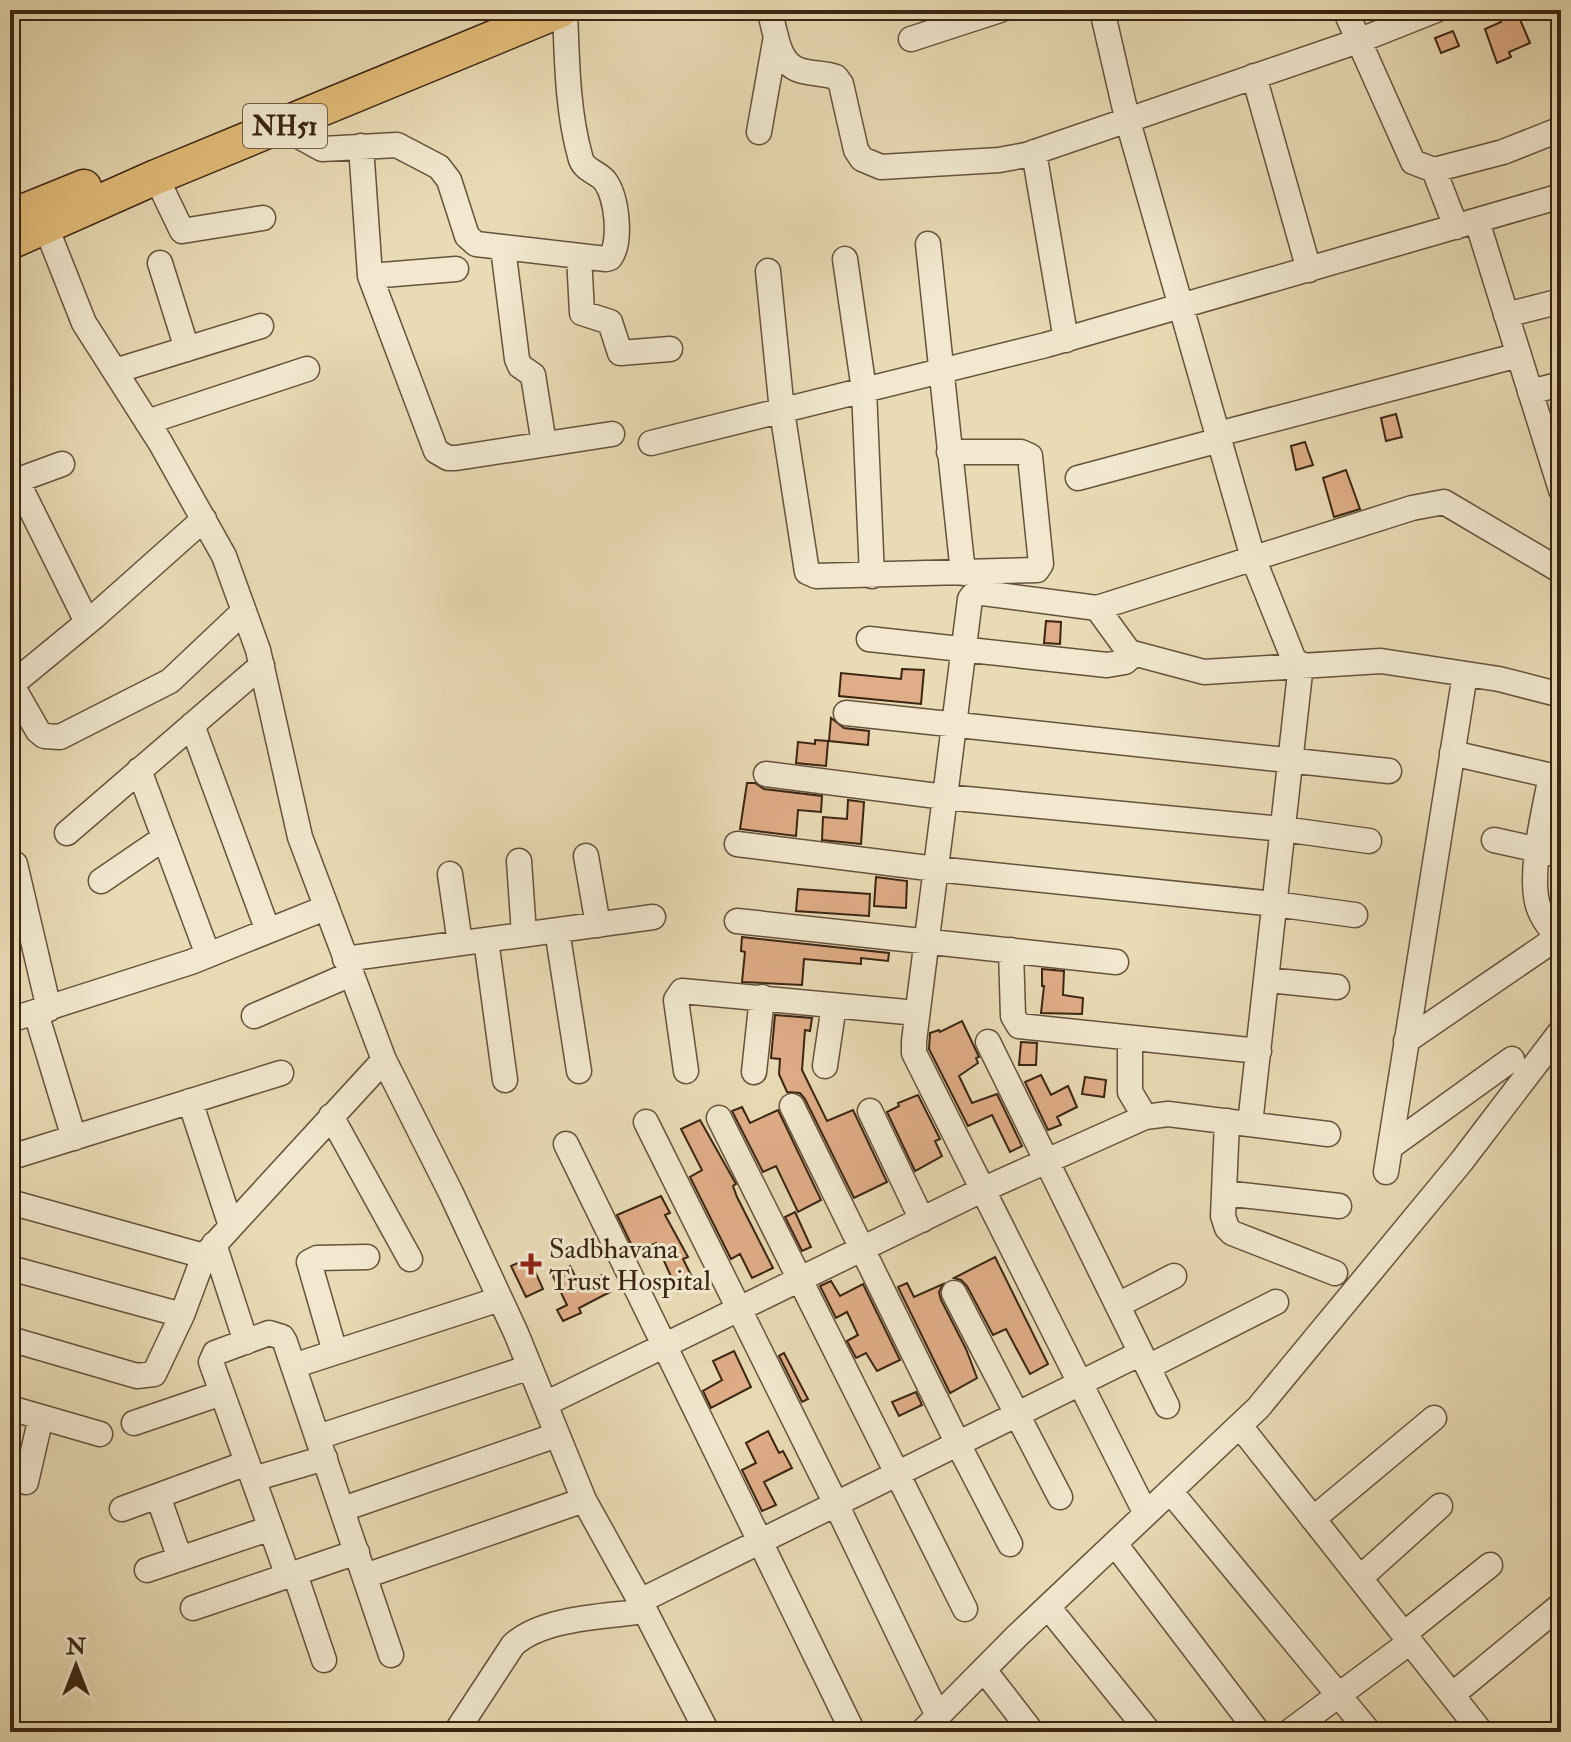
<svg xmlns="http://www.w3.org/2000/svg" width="1571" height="1742" viewBox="0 0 1571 1742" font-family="'IM FELL Double Pica',serif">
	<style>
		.building { fill: #dfad87; stroke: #3a2512; stroke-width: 2 }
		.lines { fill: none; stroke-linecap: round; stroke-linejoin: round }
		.minor-casing { stroke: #66523b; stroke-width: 27 }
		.highway-casing { stroke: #3a2512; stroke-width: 37 }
		.minor { stroke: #f1e8cf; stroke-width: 24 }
		.highway { stroke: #e4be7a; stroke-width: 34 }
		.poi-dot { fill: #8f2418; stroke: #f1e8cf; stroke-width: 3 }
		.labels { text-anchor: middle; stroke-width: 6; stroke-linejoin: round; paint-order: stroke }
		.shield { fill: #f1e8cf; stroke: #71604b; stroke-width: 2 }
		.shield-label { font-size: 26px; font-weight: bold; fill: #3a2512 }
		.poi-label { font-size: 28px; fill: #3a2512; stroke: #f1e8cf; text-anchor: start }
	</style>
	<rect width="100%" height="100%" fill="#e9dbb5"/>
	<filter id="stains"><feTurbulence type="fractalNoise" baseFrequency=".0025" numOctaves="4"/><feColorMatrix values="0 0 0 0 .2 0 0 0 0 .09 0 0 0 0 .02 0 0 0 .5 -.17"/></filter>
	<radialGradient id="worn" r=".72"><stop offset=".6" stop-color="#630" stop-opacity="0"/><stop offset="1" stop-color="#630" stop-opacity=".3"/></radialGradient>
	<path class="building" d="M 1496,10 L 1516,10 L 1530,43 L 1509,52 L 1511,57 L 1497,63 L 1485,29 L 1501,22 Z
		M 1453,31 L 1459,46 L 1441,53 L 1435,38 Z
		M 1396,414 L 1402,437 L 1386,441 L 1381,418 Z
		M 1305,442 L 1313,465 L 1296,470 L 1291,446 Z
		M 1346,470 L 1360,509 L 1334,517 L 1323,478 Z
		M 1046,621 L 1061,622 L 1060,644 L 1044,643 Z
		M 902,669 L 924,670 L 921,704 L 839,696 L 841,673 L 901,679 Z
		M 831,718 L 844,728 L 869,731 L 868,745 L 829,741 Z
		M 815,740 L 828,741 L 826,766 L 796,763 L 798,742 L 815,744 Z
		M 747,783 L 755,783 L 764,789 L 822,796 L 821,812 L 798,810 L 796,836 L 740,829 Z
		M 848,800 L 864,802 L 861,844 L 822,840 L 823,817 L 847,819 Z
		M 876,877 L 907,881 L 906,908 L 874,906 Z
		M 798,889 L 870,894 L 869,916 L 796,911 Z
		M 742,937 L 889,953 L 888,961 L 861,958 L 861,964 L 804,959 L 802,985 L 742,982 L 745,952 L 741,951 Z
		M 1042,969 L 1064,971 L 1063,995 L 1083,998 L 1082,1014 L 1041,1013 L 1044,986 L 1042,986 Z
		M 775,1015 L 812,1018 L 810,1031 L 805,1030 L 802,1070 L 827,1121 L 853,1110 L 887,1182 L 854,1198 L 805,1099 L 800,1093 L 787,1092 L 779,1074 L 780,1059 L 771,1058 Z
		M 962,1021 L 979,1057 L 976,1058 L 978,1063 L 959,1076 L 972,1103 L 997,1094 L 1022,1146 L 1010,1152 L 992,1115 L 968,1126 L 929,1049 L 930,1033 L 939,1030 L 940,1032 Z
		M 1021,1042 L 1037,1043 L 1036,1065 L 1019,1065 Z
		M 1041,1075 L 1051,1095 L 1068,1086 L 1077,1107 L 1057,1117 L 1061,1125 L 1048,1130 L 1025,1082 Z
		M 1085,1077 L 1106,1080 L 1104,1097 L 1082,1094 Z
		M 918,1095 L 940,1139 L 935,1141 L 942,1156 L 915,1171 L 887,1112 L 899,1106 L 898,1103 Z
		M 742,1107 L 750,1123 L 778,1110 L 821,1200 L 798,1212 L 776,1166 L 763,1172 L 732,1111 Z
		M 700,1120 L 736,1184 L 733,1186 L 737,1197 L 773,1268 L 752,1278 L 740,1254 L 731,1259 L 690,1177 L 702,1170 L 681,1129 Z
		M 661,1196 L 670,1213 L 665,1215 L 688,1257 L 683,1259 L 695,1283 L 678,1292 L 656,1243 L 635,1252 L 617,1215 Z
		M 795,1212 L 811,1247 L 802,1251 L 785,1217 Z
		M 995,1257 L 1048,1364 L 1030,1374 L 1006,1329 L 993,1335 L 967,1286 L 961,1280 L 954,1278 Z
		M 529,1258 L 543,1289 L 526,1297 L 511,1266 Z
		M 570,1266 L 580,1286 L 602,1275 L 610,1292 L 579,1308 L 581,1313 L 563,1321 L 557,1310 L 567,1305 L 552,1274 Z
		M 831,1281 L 840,1296 L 863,1284 L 900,1360 L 877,1371 L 866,1353 L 856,1358 L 847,1341 L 858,1335 L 847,1312 L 836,1318 L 820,1286 Z
		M 907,1283 L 914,1297 L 943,1284 L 939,1292 L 941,1300 L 966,1349 L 977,1378 L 950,1393 L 898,1287 Z
		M 734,1351 L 751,1387 L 711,1408 L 703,1391 L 722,1380 L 713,1361 Z
		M 784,1353 L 808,1399 L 802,1402 L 779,1356 Z
		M 916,1392 L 922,1405 L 899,1416 L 892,1402 Z
		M 768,1431 L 779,1453 L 783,1451 L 792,1468 L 764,1482 L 776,1505 L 762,1511 L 742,1470 L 756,1463 L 746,1443 Z"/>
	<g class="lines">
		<defs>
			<path id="minor" d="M 769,10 C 776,30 776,62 799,70 C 811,74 824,73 836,77 L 841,84 L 856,150 L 862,159 L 881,167 L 999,160 L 1026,155 L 1358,41 L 1436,10
				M 1102,10 L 1127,118 L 1253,558 L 1296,665
				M 1345,10 L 1413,162 L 1434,170 L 1503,152 L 1561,129
				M 911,39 L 1000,10
				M 1254,76 L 1309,270
				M 282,127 L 322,149 L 397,145 L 439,167 L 449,180 L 467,236 L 476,244 L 606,259 L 610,258 C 622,242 617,197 605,181 C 597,171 583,171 580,156 C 567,109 567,59 565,10
				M 759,132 L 776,36
				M 361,146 L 370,276 L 436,451 L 448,458 L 456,458 L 612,434
				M 1034,152 L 1066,340
				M 1434,170 L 1456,227
				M 156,177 L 182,231 L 263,218
				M 40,212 L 84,323 L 160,442 L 224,556 L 258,650 L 300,837 L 384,1060 L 451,1193 L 516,1333 L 584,1500 L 640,1601 L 707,1732
				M 1477,221 L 1561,490
				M 928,244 L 963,573
				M 503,248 L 517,359 L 520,366 L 533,375 L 544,444
				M 579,256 L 582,313 L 610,322 L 620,353 L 670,349
				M 845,259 L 864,390 L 872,576
				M 160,263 L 187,349
				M 768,271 L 782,411 L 807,572 L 816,576 L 1037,570 L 1041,564 L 1030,456 L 1021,452 L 949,452
				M 370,276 L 456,269
				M 1506,315 L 1561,301
				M 115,371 L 261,326
				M 1530,392 L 1561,384
				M 147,422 L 307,369
				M 1218,434 L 1519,355
				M 651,443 L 1046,345 L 1561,196
				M 1078,478 L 1220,440
				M 17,481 L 87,622
				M 10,483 L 62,464
				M 1097,608 L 1129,652 L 1204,672 L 1381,661 L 1499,679 L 1561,695
				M 869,639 L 1107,665 L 1125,662 L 1134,654
				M 10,682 L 38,731 L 44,736 L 60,737 L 170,681 L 244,611
				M 10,686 L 95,616 L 204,519
				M 846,713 L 1389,771
				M 192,725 L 268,931
				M 1452,753 L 1561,778
				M 139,770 L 208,955
				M 766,774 L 945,797 L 1283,829 L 1369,841
				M 1551,776 C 1545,808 1526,881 1540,911 C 1544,921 1551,929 1557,937
				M 67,833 L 262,665
				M 1494,840 L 1561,855
				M 737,844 L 936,869 L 1275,904 L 1355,915
				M 586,856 L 598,925
				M 519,861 L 524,934
				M 15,864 L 49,1009
				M 450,874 L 460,943
				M 101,881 L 164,838
				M 737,921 L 1116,962
				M 557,930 L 579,1071
				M 486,940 L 505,1080
				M 1011,950 L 1013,1016 L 1019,1026 L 1259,1051
				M 345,959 L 653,917
				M 1267,980 L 1337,987
				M 36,1013 L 74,1138
				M 254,1016 L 351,974
				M 10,1020 L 191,962 L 325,908
				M 1130,1038 L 1130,1092 L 1145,1117
				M 1406,1041 L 1561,935
				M 988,1042 L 1167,1406
				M 825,1066 L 834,1005
				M 686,1071 L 676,1000 L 682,991 L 917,1013
				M 754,1072 L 762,997
				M 190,1101 L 231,1226
				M 792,1106 L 958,1444 L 1010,1544
				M 870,1111 L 922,1220
				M 331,1116 L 410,1259
				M 719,1118 L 965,1609
				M 1227,1121 L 1223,1216 L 1227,1228 L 1232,1233 L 1335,1273
				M 646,1122 L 836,1504 L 938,1716
				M 1250,1124 L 1301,664
				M 566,1144 L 853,1732
				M 1390,1147 L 1512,1059
				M 18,1155 L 281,1073
				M 1386,1172 L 1465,674
				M 1224,1193 L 1339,1206
				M 10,1202 L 204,1256 L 384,1060
				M 214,1244 L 246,1342
				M 10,1268 L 182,1315
				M 954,1293 L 1060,1497
				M 1118,1305 L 1174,1276
				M 10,1339 L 137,1376 L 154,1374 L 182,1315 L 204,1256
				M 335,1352 L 309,1262 L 317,1258 L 367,1257
				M 293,1366 L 500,1299
				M 1148,1367 L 1276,1302
				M 545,1404 L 982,1190 L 1145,1117 L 1168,1114 L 1328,1134
				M 10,1408 L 100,1434
				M 134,1423 L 222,1393
				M 1240,1426 L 1481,1732
				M 318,1437 L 530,1367
				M 253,1479 L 325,1458
				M 26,1482 L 41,1417
				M 1170,1491 L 1369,1732
				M 158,1496 L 180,1559
				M 122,1509 L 247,1463
				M 343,1509 L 557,1435
				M 1146,1514 L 914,1053 L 914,1041 L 970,599 L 973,595 L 983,593 L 1097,608 L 1412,508 L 1444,502 L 1561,571
				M 1313,1519 L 1434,1418
				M 1115,1544 L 1258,1732
				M 147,1570 L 271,1528
				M 295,1574 L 324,1660
				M 288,1576 L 211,1362 L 215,1353 L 269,1333 L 282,1337 L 285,1342 L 391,1655
				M 365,1576 L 584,1500
				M 1360,1578 L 1440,1506
				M 640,1601 L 1141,1353
				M 1048,1607 L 1149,1732
				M 193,1608 L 357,1552
				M 1404,1634 L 1490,1565
				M 984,1670 L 1032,1732
				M 1452,1695 L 1561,1605
				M 456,1732 L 513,1645 C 543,1617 605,1617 645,1611
				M 922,1732 L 1017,1636 L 1258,1408 L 1461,1162 L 1561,1031
				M 1289,1732 L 1410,1642"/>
			<path id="highway" d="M 10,217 L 84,187
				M 10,242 L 156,177 L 561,10"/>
		</defs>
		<use href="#minor" class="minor-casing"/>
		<use href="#highway" class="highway-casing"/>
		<use href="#minor" class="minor"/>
		<use href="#highway" class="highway"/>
	</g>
	<path class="poi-dot" d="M527 1252h8v8h8v8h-8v8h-8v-8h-8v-8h8z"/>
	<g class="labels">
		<rect class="shield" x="243" y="104" width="84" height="44" rx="6"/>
		<g class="shield-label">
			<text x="285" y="135">NH51</text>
		</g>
		<g class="poi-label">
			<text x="549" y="1258">Sadbhavana<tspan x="549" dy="32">Trust Hospital</tspan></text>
		</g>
	</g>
	<rect width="1571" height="1742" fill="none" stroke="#e9dbb5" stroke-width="40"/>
	<rect x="12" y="12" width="1547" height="1718" fill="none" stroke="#3a2512" stroke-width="4"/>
	<rect x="20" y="20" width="1531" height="1702" fill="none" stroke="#3a2512" stroke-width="2"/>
	<g transform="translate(76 1666)" stroke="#f1e8cf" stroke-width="6" paint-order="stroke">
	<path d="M0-6L14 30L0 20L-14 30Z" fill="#3a2512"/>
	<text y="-12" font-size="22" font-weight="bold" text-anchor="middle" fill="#3a2512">N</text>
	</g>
	<rect width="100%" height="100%" filter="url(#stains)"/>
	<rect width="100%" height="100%" fill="url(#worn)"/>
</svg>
